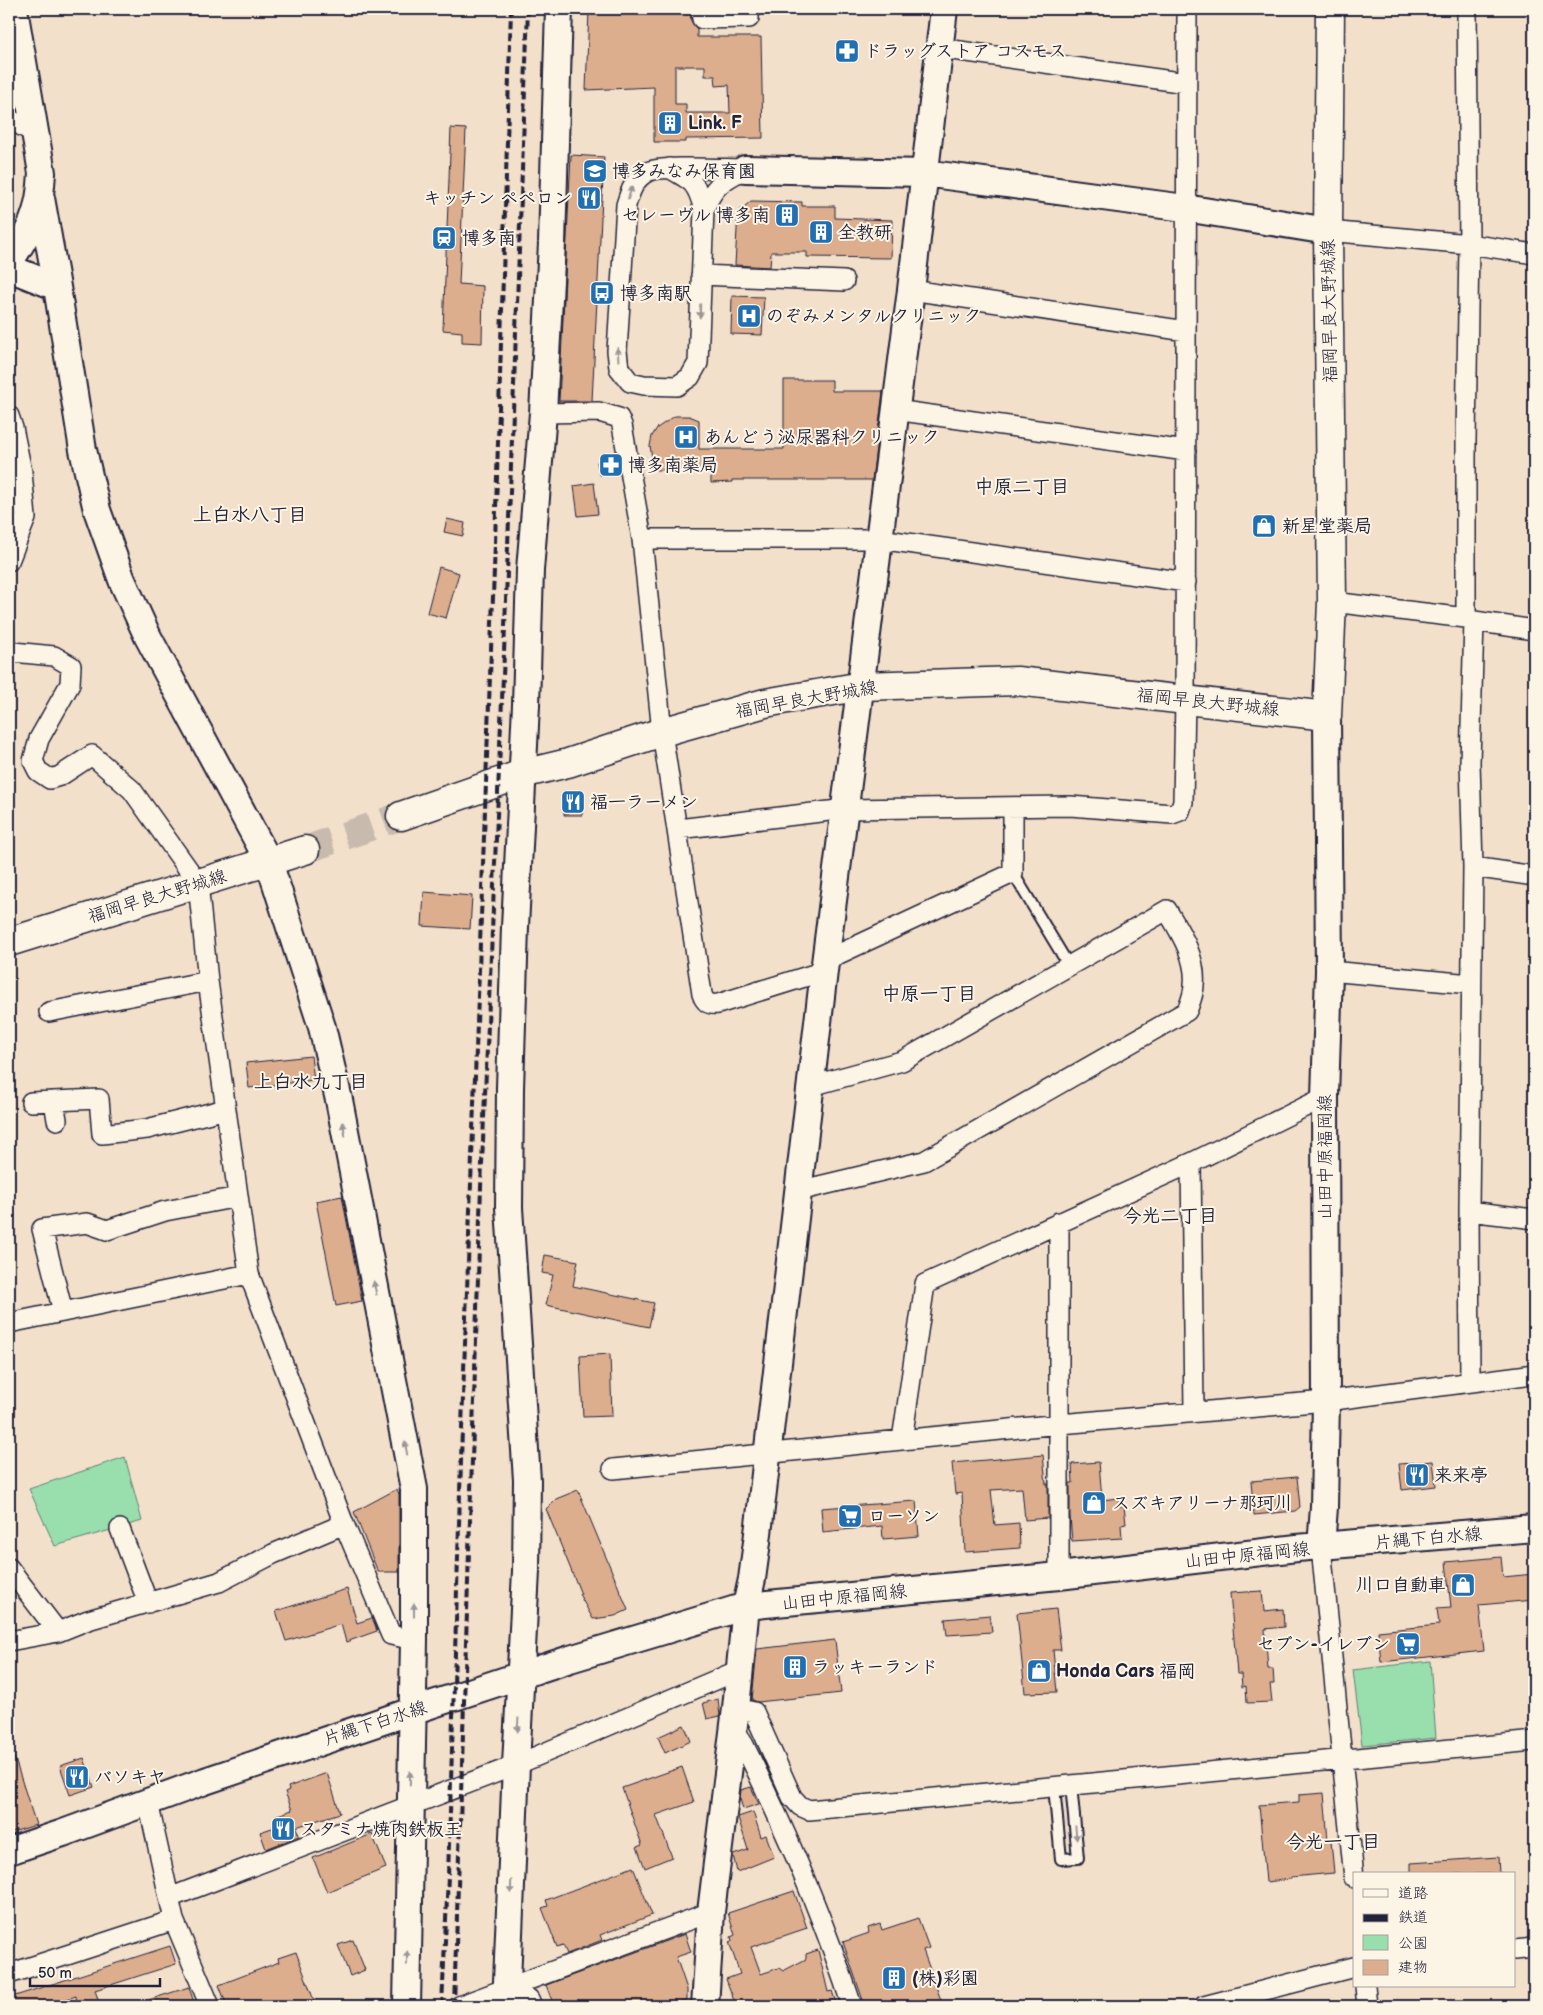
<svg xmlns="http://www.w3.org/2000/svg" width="1543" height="2015" viewBox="0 0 1543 2015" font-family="'Balsamiq Sans','Klee One',sans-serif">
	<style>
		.green { fill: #98dfad; stroke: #5d8074 }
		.building { fill: #ddae8e; stroke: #22223b; fill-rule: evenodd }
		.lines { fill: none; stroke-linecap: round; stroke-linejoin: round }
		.primary-tunnel { stroke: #c9baae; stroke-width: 28; stroke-dasharray: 28 14; stroke-linecap: butt }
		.lane-casing { stroke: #22223b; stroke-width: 14 }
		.street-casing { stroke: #22223b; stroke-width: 22 }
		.secondary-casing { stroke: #22223b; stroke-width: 30 }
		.primary-casing { stroke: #22223b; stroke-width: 31 }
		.lane { stroke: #fcf5e5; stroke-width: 10 }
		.street { stroke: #fcf5e5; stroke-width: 19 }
		.secondary { stroke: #fcf5e5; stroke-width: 26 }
		.primary { stroke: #fcf5e5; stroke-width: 28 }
		.rail { stroke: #22223b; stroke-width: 4; stroke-dasharray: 8 4; stroke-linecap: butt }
		.oneway { fill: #9a9698 }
		.labels { text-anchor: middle; stroke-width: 4; stroke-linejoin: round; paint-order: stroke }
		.poi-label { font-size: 18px; font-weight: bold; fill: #22223b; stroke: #fcf5e5; text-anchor: start }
		.street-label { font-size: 18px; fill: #22223b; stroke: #fcf5e5 }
		.neighbourhood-label { font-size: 19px; font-weight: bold; fill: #22223b; stroke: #fcf5e5 }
	</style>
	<rect width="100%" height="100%" fill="#f3e0cb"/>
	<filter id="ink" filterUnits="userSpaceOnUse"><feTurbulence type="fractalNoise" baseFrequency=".02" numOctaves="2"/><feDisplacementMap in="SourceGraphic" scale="10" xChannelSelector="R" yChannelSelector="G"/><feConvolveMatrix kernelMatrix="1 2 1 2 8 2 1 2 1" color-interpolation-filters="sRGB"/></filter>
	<g filter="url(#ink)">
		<path class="green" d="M 125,1457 L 142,1521 L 55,1546 L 29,1489 Z
			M 1430,1661 L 1436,1738 L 1362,1745 L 1353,1670 Z"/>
		<path class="building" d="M 589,9 L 690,9 L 691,21 L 697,29 L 697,37 L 761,37 L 763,138 L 686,139 L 686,142 L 654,142 L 654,87 L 586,90 ZM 675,66 L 705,66 L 705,76 L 715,76 L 716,86 L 729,85 L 730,113 L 686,113 L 686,104 L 675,104 Z
			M 451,128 L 466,129 L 459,284 L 483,286 L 482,343 L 462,342 L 462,332 L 443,330 Z
			M 571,155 L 604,157 L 592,401 L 559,401 Z
			M 751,201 L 802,202 L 802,206 L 835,206 L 835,218 L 892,220 L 891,258 L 807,257 L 807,252 L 771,252 L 770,267 L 735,265 L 738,212 Z
			M 732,296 L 764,297 L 762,335 L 731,334 Z
			M 784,380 L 832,380 L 832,391 L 883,391 L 872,480 L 732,480 L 732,482 L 711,483 L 711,469 L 656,470 L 656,463 L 652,458 L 650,446 L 652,436 L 657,428 L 675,416 L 689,416 L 699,420 L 699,449 L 784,449 Z
			M 616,457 L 619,471 L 600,475 L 597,462 Z
			M 594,483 L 598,514 L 578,516 L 574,486 Z
			M 447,519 L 465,523 L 463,536 L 444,532 Z
			M 439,567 L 459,573 L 446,618 L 427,613 Z
			M 565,792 L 582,793 L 582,815 L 564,815 Z
			M 424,892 L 472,896 L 470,929 L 422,926 Z
			M 311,1056 L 314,1080 L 249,1088 L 246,1063 Z
			M 342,1196 L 362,1301 L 336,1306 L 316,1201 Z
			M 545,1255 L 578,1261 L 573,1286 L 654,1303 L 649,1327 L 546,1305 L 553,1275 L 542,1273 Z
			M 610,1354 L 612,1416 L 583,1417 L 580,1356 Z
			M 1043,1455 L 1046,1484 L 1048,1484 L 1048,1518 L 1025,1520 L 1022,1488 L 991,1490 L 995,1525 L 1019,1523 L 1020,1548 L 965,1552 L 962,1493 L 955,1494 L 952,1463 Z
			M 1433,1461 L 1436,1486 L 1402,1490 L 1399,1464 Z
			M 1099,1462 L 1102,1500 L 1118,1498 L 1119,1506 L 1124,1506 L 1126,1524 L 1121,1525 L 1122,1538 L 1072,1541 L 1070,1516 L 1070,1483 L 1073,1483 L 1072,1464 Z
			M 1297,1477 L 1300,1507 L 1295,1511 L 1254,1515 L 1251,1481 Z
			M 397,1489 L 399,1494 L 399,1572 L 378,1572 L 354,1512 Z
			M 578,1490 L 628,1610 L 615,1616 L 593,1619 L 579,1594 L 581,1594 L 546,1509 L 556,1499 Z
			M 916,1501 L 919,1536 L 883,1539 L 882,1526 L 823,1532 L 821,1508 Z
			M 1501,1557 L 1503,1577 L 1534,1574 L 1534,1600 L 1479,1605 L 1484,1651 L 1381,1662 L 1378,1631 L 1439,1625 L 1437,1608 L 1451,1607 L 1446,1562 Z
			M 347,1589 L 357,1623 L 372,1618 L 377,1631 L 346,1642 L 341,1624 L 286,1641 L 276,1611 Z
			M 1262,1591 L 1264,1611 L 1283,1609 L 1284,1627 L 1265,1629 L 1268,1669 L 1273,1669 L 1274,1684 L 1270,1684 L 1272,1702 L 1247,1703 L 1246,1686 L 1242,1687 L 1241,1674 L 1237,1674 L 1230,1593 Z
			M 1056,1609 L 1061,1650 L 1053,1650 L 1057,1692 L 1025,1693 L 1017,1613 Z
			M 990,1615 L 992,1632 L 947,1635 L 945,1619 Z
			M 835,1640 L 841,1693 L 758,1702 L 752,1700 L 757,1649 Z
			M 718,1699 L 720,1716 L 707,1719 L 703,1703 Z
			M 684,1725 L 691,1741 L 665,1753 L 658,1737 Z
			M 12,1750 L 36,1825 L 9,1833 L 9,1751 Z
			M 84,1758 L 94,1787 L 70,1795 L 60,1766 Z
			M 682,1767 L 694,1802 L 656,1815 L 672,1857 L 645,1868 L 637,1847 L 642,1845 L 622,1788 Z
			M 327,1773 L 340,1813 L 296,1827 L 299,1836 L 266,1849 L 260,1832 L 278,1826 L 275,1816 L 292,1810 L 285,1792 L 289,1790 L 288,1787 Z
			M 751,1787 L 759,1804 L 743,1809 L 740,1799 L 741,1790 Z
			M 1324,1793 L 1328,1841 L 1331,1841 L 1334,1873 L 1291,1877 L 1291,1879 L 1266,1882 L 1259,1805 L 1299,1802 L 1299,1795 Z
			M 753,1812 L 761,1837 L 766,1835 L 774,1857 L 737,1872 L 733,1855 L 748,1850 L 738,1817 Z
			M 372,1834 L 386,1868 L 327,1892 L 313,1858 Z
			M 1498,1857 L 1499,1874 L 1411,1874 L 1411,1863 Z
			M 633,1867 L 652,1915 L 600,1935 L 602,1940 L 567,1954 L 563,1945 L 557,1947 L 542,1908 L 548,1906 L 546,1900 Z
			M 794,1891 L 807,1928 L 751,1947 L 761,1974 L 779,1968 L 783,1971 L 806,1959 L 806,1954 L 818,1950 L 828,1992 L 832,1991 L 837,2006 L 736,2006 L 726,1979 L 740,1974 L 729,1942 L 732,1941 L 731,1937 L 735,1935 L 728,1913 Z
			M 918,1918 L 929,1948 L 923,1950 L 943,2006 L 865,2006 L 843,1942 L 869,1933 L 868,1928 L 880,1924 L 882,1930 Z
			M 685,1934 L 691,1952 L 676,1957 L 687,1989 L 687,2000 L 681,2001 L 682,2006 L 554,2006 L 546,1985 Z
			M 353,1940 L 365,1970 L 350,1976 L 338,1945 Z
			M 170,1946 L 176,1964 L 95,1990 L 100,2006 L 77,2006 L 76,1996 L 46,2006 L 9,2006 L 9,1998 Z
			M 296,1952 L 316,2006 L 227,2006 L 219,1985 L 279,1962 L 278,1958 Z
			M 189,1987 L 195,2006 L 140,2006 L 139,2003 Z"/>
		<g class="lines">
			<path class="primary-tunnel" d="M 305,850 L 401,816"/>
			<defs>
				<path id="lane" d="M 1013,873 L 1069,966
					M 1054,1787 L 1061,1859 L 1078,1858 L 1071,1785"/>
				<path id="street" d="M 701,9 L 702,19 L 749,18 L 749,9
					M 939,48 L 1186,83
					M 9,119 L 36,134
					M 669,168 C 693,181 697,183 704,210 L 698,363 L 690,377 L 677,386 L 644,385 L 630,382 L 619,368 L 617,351 L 626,205 C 630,192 634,179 647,172 C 660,165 726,169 745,169
					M 704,210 C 713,187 721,181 743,170
					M 1328,231 L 1469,244 L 1534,254
					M 701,275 L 844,281
					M 911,290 L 1186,331
					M 895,410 L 1186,451
					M 543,413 L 599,412 L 619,418 L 622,425 L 642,539 L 662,732 L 702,994 C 705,1003 709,1005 718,1004 L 824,971
					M 9,416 L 13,428 L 22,472 L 26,518 L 9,561
					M 642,539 L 879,539 L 1186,582
					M 1332,602 L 1466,618 L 1474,621 L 1534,630
					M 1466,618 L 1466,440 L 1469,244 L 1467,9
					M 9,649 L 13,652 L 54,656 L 71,666 L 70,684 L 39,739 L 33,761 L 38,771 L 50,779 L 60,776 L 92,755 L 132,790 L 198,883 L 208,981 L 249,1274 L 344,1524
					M 678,829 L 846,809 L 1070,806 L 1172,814 L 1180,811 L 1183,802 L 1185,700 L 1187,9
					M 1473,867 L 1534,876
					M 826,960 L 1013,873 L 1013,807
					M 1329,971 L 1471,984
					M 49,1012 L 208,981
					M 54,1101 L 57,1120
					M 31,1102 L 99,1099 L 102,1134 L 147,1129 L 226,1109
					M 1191,1163 L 1194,1412
					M 798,1191 L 924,1161 L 1187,1011 C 1190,1003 1194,994 1194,985 C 1197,958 1180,932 1167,910 L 902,1061 L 811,1086
					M 1469,1211 L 1473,867 L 1470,762 L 1474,621
					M 1059,1222 L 1059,1576
					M 63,1312 L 42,1229 L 87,1223 L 107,1230 L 165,1211 L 238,1197
					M 9,1323 L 249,1274
					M 1470,1381 L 1469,1211 L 1534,1219
					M 902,1440 L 925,1284 L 1191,1163 L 1325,1097
					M 613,1469 L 1060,1424 L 1326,1401 L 1534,1374
					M 120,1529 L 148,1603
					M 1321,1547 L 1354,1878
					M 9,1568 L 58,1632
					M 9,1641 L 58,1632 L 88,1620 L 219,1582 L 273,1554 L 344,1524 L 391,1635 L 414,1640
					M 736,1708 L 754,1712 L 792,1797 L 800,1806 L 809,1810 L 1534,1741
					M 732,1735 L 741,1739 C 784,1826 822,1914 852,2006
					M 148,1802 L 174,1920 L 210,2006
					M 169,1898 L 516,1765 L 739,1670
					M 1514,1950 L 1534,1948
					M 9,1974 L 174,1920
					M 1365,1986 L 1367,2006
					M 507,1987 L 529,1999 L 532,2006
					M 459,2006 L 711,1912
					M 1204,2006 L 1354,1967"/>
				<path id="secondary" d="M 745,169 L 924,173 L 1185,208 L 1328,231
					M 41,198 L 57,287 L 83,450 L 97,510 L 122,580 L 148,637 L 269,862 L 322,1027 L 339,1100 L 414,1489 L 414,1640 L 407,2006
					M 9,263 C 31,229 40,214 42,173 L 14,9
					M 9,268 L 57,287
					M 1321,1547 L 1324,1507 L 1326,1401 L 1325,1097 L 1329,971 L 1327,716
					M 9,1851 L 63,1833 L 205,1781 L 412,1711 L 570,1659 L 746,1606 L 1059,1576 L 1297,1548 L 1534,1528
					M 506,2006 L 516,1765 L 526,1571 L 527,1480 L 509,1208 L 510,1088 L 515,927 L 526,705 L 530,570 L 543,413 L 552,243 L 559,9
					M 705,2006 L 711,1912 L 736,1708 L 746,1606 L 752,1579 L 757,1542 L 824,971 L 911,290 L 944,9"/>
				<path id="primary" d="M 401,816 L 522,774 L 568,763 L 662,732 L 765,703 L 862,686 L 1017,681 L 1327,716 L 1332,602 L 1328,231 L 1330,9
					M 9,942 L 305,850"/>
			</defs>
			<use href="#lane" class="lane-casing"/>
			<use href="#street" class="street-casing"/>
			<use href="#secondary" class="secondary-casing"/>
			<use href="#primary" class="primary-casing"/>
			<use href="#lane" class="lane"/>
			<use href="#street" class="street"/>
			<use href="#secondary" class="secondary"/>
			<use href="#primary" class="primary"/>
			<path class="rail" d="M 442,2006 L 448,1876 L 463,1397 L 495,543 L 511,9
				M 454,2006 L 481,1187 L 504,653 L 528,9"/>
		</g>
		<defs><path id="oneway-solid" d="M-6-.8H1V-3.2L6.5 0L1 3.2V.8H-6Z" transform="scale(1.25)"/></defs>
		<g class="oneway">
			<use href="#oneway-solid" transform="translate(630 193) rotate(-72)"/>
			<use href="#oneway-solid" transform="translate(700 311) rotate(92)"/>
			<use href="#oneway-solid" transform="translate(618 354) rotate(-94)"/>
			<use href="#oneway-solid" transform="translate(344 1129) rotate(-100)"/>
			<use href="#oneway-solid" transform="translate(375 1288) rotate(-102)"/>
			<use href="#oneway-solid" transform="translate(406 1448) rotate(-100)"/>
			<use href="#oneway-solid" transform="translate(414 1610) rotate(-90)"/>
			<use href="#oneway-solid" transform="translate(518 1725) rotate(93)"/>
			<use href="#oneway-solid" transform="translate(410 1778) rotate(-89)"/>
			<use href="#oneway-solid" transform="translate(1076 1833) rotate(85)"/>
			<use href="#oneway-solid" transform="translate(511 1887) rotate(92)"/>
			<use href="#oneway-solid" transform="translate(407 1958) rotate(-89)"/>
		</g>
	</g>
	<defs>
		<symbol id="pharmacy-square" viewBox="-11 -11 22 22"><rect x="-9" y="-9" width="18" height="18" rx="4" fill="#1f6fb2" stroke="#fcf5e5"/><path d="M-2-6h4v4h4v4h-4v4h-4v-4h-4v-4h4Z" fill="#fff"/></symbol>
		<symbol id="building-square" viewBox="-11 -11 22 22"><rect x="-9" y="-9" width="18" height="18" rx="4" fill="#1f6fb2" stroke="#fcf5e5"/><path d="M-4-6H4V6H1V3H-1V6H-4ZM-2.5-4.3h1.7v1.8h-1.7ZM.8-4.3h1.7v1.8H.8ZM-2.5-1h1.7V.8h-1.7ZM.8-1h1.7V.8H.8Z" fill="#fff"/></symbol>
		<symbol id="school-square" viewBox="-11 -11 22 22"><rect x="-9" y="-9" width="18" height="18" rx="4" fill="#1f6fb2" stroke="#fcf5e5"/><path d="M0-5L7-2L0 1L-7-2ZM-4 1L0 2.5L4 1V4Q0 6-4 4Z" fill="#fff"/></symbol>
		<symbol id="restaurant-square" viewBox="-11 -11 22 22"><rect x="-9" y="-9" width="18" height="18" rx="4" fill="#1f6fb2" stroke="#fcf5e5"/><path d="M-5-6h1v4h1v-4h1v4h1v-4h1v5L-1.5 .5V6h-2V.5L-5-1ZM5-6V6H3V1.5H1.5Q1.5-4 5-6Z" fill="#fff"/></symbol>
		<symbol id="station-square" viewBox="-11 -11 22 22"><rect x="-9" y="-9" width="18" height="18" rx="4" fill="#1f6fb2" stroke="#fcf5e5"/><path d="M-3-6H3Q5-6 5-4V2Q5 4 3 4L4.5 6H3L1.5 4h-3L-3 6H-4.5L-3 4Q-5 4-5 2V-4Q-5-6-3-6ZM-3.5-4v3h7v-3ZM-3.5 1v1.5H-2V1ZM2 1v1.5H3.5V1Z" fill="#fff"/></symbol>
		<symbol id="bus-square" viewBox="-11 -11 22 22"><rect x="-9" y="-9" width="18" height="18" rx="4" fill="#1f6fb2" stroke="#fcf5e5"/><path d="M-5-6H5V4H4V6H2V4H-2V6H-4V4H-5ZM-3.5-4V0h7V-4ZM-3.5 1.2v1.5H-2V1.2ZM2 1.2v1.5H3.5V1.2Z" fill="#fff"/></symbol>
		<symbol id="hospital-square" viewBox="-11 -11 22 22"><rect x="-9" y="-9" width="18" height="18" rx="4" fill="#1f6fb2" stroke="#fcf5e5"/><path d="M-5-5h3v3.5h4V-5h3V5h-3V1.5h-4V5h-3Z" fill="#fff"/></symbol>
		<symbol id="shop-square" viewBox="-11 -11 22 22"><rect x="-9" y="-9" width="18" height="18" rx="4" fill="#1f6fb2" stroke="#fcf5e5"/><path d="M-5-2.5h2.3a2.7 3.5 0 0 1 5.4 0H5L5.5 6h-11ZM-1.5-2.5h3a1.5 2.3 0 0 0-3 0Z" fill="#fff"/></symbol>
		<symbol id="supermarket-square" viewBox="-11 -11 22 22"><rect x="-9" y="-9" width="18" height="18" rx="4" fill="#1f6fb2" stroke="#fcf5e5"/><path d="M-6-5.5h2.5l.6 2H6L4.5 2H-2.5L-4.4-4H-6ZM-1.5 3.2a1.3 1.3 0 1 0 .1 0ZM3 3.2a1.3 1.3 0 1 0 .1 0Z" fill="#fff"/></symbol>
	</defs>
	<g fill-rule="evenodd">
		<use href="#pharmacy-square" x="833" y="37" width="28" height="28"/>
		<use href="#building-square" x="656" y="109" width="28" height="28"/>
		<use href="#school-square" x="581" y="157" width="28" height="28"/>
		<use href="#restaurant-square" x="575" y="184" width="28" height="28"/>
		<use href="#building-square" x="773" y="201" width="28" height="28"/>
		<use href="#building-square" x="807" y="218" width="28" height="28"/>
		<use href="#station-square" x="430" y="224" width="28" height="28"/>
		<use href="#bus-square" x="588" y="279" width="28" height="28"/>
		<use href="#hospital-square" x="735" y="302" width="28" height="28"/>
		<use href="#hospital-square" x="672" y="423" width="28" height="28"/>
		<use href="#pharmacy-square" x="597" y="451" width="28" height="28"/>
		<use href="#shop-square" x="1250" y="512" width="28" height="28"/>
		<use href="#restaurant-square" x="559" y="788" width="28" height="28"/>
		<use href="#restaurant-square" x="1403" y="1461" width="28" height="28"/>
		<use href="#shop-square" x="1080" y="1489" width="28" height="28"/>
		<use href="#supermarket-square" x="836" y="1502" width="28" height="28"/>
		<use href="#shop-square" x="1449" y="1571" width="28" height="28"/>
		<use href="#supermarket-square" x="1394" y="1630" width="28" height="28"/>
		<use href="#building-square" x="781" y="1653" width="28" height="28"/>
		<use href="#shop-square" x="1025" y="1657" width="28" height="28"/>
		<use href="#restaurant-square" x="63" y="1763" width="28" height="28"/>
		<use href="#restaurant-square" x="269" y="1815" width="28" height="28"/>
		<use href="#building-square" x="880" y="1964" width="28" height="28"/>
	</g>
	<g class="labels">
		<g class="poi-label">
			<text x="864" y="57">ドラッグストア コスモス</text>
			<text x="688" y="129">Link. F</text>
			<text x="612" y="177">博多みなみ保育園</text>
			<text x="572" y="204" text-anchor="end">キッチン ペペロン</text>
			<text x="770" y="221" text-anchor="end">セレーヴル 博多南</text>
			<text x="838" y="238">全教研</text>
			<text x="462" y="244">博多南</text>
			<text x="620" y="299">博多南駅</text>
			<text x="766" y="322">のぞみメンタルクリニック</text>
			<text x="704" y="443">あんどう泌尿器科クリニック</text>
			<text x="628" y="471">博多南薬局</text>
			<text x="1282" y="532">新星堂薬局</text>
			<text x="590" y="808">福一ラーメン</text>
			<text x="1434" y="1481">来来亭</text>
			<text x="1112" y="1509">スズキアリーナ那珂川</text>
			<text x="868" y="1522">ローソン</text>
			<text x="1446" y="1591" text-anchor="end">川口自動車</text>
			<text x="1390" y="1650" text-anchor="end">セブン-イレブン</text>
			<text x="812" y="1673">ラッキーランド</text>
			<text x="1056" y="1677">Honda Cars 福岡</text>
			<text x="94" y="1783">バソキヤ</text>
			<text x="300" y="1835">スタミナ焼肉鉄板王</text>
			<text x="912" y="1984">(株)彩園</text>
		</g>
		<g class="street-label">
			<text transform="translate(1329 311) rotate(-91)" y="6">福岡早良大野城線</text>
			<text transform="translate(806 699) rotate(-10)" y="6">福岡早良大野城線</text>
			<text transform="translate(1208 702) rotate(6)" y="6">福岡早良大野城線</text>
			<text transform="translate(157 896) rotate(-17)" y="6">福岡早良大野城線</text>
			<text transform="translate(1325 1157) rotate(-90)" y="6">山田中原福岡線</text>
			<text transform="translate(1428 1538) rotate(-5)" y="6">片縄下白水線</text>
			<text transform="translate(1247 1555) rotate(-6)" y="6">山田中原福岡線</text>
			<text transform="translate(844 1597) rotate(-6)" y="6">山田中原福岡線</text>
			<text transform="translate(375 1723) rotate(-18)" y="6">片縄下白水線</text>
		</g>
		<g class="neighbourhood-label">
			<text x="1022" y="493">中原二丁目</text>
			<text x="250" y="521">上白水八丁目</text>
			<text x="929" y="1000">中原一丁目</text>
			<text x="311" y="1088">上白水九丁目</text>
			<text x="1170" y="1222">今光二丁目</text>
			<text x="1333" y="1848">今光一丁目</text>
		</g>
	</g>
	<rect width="1543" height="2015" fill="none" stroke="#fcf5e5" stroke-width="30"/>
	<rect x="15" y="15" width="1513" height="1985" fill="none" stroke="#22223b" stroke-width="2" filter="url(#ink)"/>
	<rect x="1353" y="1872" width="162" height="115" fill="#fcf5e5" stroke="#a5a1a1"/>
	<rect x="1363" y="1889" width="25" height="8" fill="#fcf5e5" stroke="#a5a1a1"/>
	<text x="1398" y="1898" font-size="15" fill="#22223b">道路</text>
	<rect x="1363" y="1914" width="25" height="8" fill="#22223b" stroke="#a5a1a1"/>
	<text x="1398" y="1922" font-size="15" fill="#22223b">鉄道</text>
	<rect x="1363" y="1935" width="25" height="15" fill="#98dfad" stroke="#a5a1a1"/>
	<text x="1398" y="1948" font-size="15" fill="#22223b">公園</text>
	<rect x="1363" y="1960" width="25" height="15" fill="#ddae8e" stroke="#a5a1a1"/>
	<text x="1398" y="1972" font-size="15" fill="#22223b">建物</text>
	<path d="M30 1978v8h130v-8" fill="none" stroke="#22223b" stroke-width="2.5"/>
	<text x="38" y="1978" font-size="15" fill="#22223b" stroke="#fcf5e5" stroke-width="4" paint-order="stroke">50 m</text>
</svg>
